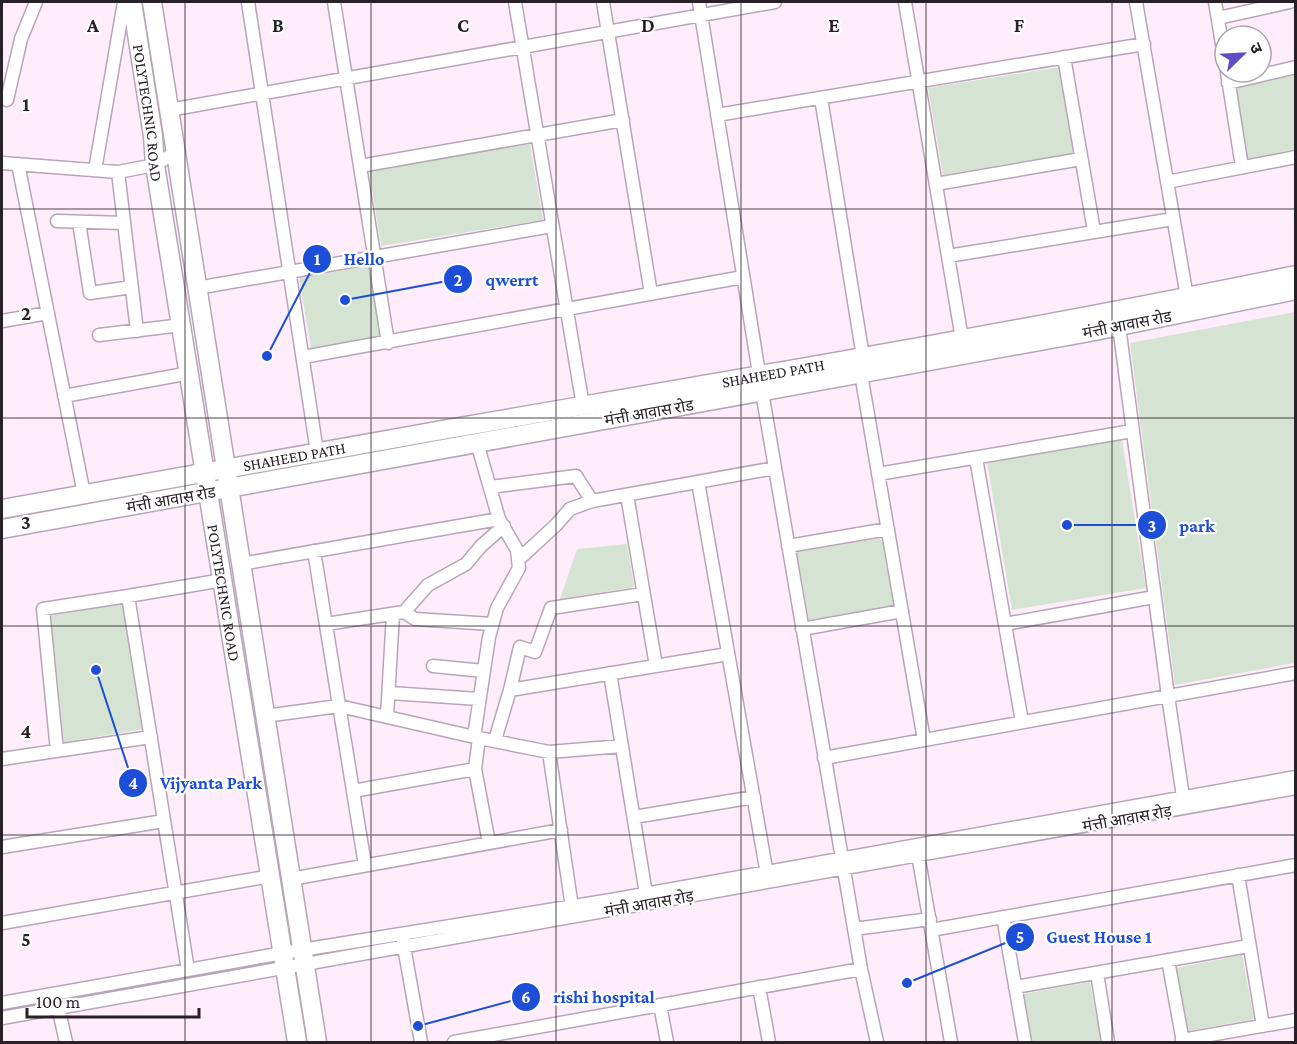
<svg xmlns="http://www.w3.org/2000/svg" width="1297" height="1044" viewBox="0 0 1297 1044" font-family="'Crimson Pro','Noto Sans Devanagari',serif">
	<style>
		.park { fill: #d5e4d2 }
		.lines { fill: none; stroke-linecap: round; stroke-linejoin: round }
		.street-casing { stroke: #b7a6b5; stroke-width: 15 }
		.secondary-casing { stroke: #b7a6b5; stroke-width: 21 }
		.street { stroke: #fff; stroke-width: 12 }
		.secondary { stroke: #fff; stroke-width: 18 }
		.grid { fill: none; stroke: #282127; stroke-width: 1.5; stroke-opacity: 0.55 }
		.labels { text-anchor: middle; stroke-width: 4.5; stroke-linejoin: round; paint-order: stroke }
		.street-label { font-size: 16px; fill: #282127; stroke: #fff }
		.grid-label { font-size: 20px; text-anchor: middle; font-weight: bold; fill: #282127; stroke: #fff; stroke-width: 4.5; stroke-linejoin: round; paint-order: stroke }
		.leader { fill: none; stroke: #1d4ed8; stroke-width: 2 }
		.callout-dot { fill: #1d4ed8; stroke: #fff; stroke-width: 2 }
		.mark-label { font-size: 18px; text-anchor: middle; font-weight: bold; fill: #fff }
		.callout-label { font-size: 18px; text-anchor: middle; font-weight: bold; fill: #1d4ed8; stroke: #fff; stroke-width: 4.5; stroke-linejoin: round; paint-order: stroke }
	</style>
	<rect width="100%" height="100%" fill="#ffedfc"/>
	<path class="park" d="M 1059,67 L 1073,153 L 943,175 L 928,88 Z
		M 1295,74 L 1295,150 L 1248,160 L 1236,87 Z
		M 530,144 L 543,220 L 381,246 L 369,170 Z
		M 369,266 L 381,336 L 311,348 L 299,278 Z
		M 1295,312 L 1295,663 L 1175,685 L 1130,343 Z
		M 1122,440 L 1146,588 L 1012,610 L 987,462 Z
		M 882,538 L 894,606 L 809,620 L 797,552 Z
		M 627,544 L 634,587 L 560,599 L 577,549 Z
		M 122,604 L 144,729 L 64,742 L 51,616 Z
		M 1242,955 L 1254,1019 L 1188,1031 L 1176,968 Z
		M 1090,982 L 1101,1042 L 1032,1042 L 1023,994 Z"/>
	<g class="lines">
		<defs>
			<path id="street" d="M 248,2 L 317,452
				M 334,2 L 388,343
				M 515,2 L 583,406
				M 603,2 L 651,294
				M 699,2 L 762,392 L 861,969 L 877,1042
				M 905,2 L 962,339
				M 1136,2 L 1187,297
				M 1215,2 L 1225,62
				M 1218,18 L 1290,2
				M 1064,57 L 1094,231
				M 1227,72 L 1242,167
				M 1228,83 L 1296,67
				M 821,98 L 863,357
				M 7,100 L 21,39 L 36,2
				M 169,110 L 775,2
				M 717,115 L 1144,44
				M 2,163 L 118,172 L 155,165 L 176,152
				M 18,164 L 84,494
				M 360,166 L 623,120
				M 95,170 L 124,2
				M 118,172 L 137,331
				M 1167,182 L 1296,157
				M 936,184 L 1081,159
				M 57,221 L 124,223
				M 79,222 L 90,293 L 132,287
				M 948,256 L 1173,219
				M 197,288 L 552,226
				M 2,321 L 48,313
				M 1119,326 L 1168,696 L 1183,797
				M 99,335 L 182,325
				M 303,357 L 743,277
				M 861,374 L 924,740
				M 64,396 L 190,373
				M 976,458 L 1022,722
				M 878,474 L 1132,431
				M 698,482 L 768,880
				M 490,487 L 576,476 L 592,501 L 775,468
				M 627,495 L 656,666
				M 788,546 L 888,529
				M 314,551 L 365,865
				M 518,560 L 556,525 L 570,509 L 592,501
				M 241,564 L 499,519
				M 404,612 L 428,585 L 466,564 L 481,546 L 504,526
				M 326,624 L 404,612 L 415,619 L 492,624
				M 1005,624 L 1154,597
				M 802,629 L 902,611
				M 433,666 L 484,671
				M 610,673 L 647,900
				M 510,690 L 728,654
				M 390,693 L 479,699
				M 265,716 L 339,706 L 479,738 L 549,752 L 622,746
				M 387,716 L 393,614
				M 474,737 L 489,637 L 497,608 L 519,568 L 517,550 L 499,519 L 477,443
				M 479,738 L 475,769 L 489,843
				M 495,740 L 510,690 L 520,647 L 535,652 L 551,608 L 643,594
				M 57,751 L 43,609 L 128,596
				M 549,752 L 573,914
				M 824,758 L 1296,673
				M 2,759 L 151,737
				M 353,791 L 475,769
				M 634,817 L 754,797
				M 2,847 L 164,821
				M 917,849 L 951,1042
				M 1238,875 L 1263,1026
				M 291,879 L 561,830
				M 1003,917 L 1025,1042
				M 2,923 L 271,876
				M 854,929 L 930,919
				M 931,930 L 1296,865
				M 403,941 L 421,1042
				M 1168,960 L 1183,1042
				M 188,970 L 128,596 L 223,580
				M 1097,973 L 1108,1042
				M 759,987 L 769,1042
				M 1015,987 L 1249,946
				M 58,1000 L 58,1007 L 66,1042
				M 2,1003 L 283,953 L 611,900 L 1296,777
				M 660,1005 L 667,1042
				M 2,1018 L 1296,788
				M 1182,1040 L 1296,1020
				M 454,1042 L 861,969"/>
			<g id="secondary">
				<path id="s1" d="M 132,2 L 153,136 L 155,165 L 297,1042"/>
				<path d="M 152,2 L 317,1042"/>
				<path id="s2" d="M 2,509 C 145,483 288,457 431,432 C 719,382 1009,334 1296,275"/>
				<path d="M 2,529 L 1095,331 L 1296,290"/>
			</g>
		</defs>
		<use href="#street" class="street-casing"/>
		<use href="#secondary" class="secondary-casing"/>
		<use href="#street" class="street"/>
		<use href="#secondary" class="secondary"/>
	</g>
	<path class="grid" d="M 185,2 L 185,1042M 371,2 L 371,1042M 556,2 L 556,1042M 741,2 L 741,1042M 926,2 L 926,1042M 1112,2 L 1112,1042M 2,209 L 1296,209M 2,418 L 1296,418M 2,626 L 1296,626M 2,835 L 1296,835"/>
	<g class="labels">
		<g class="street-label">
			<text dy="6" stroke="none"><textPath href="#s1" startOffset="112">POLYTECHNIC ROAD</textPath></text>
			<text transform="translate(1127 324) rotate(-11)" y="6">मंत्ती आवास रोड</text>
			<text dy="6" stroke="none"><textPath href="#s2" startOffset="783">SHAHEED PATH</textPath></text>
			<text transform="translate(649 412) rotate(-10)" y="6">मंत्ती आवास रोड</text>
			<text dy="6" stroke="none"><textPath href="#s2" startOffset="297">SHAHEED PATH</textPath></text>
			<text transform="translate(171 499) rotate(-10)" y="6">मंत्ती आवास रोड</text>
			<text dy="6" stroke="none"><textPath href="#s1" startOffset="598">POLYTECHNIC ROAD</textPath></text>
			<text transform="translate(1127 818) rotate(-10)" y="6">मंत्ती आवास रोड़</text>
			<text transform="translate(649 903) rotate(-10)" y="6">मंत्ती आवास रोड़</text>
		</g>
	</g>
	<g class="grid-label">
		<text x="93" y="32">A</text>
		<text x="278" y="32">B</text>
		<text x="463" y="32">C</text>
		<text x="648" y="32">D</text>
		<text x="834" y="32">E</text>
		<text x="1019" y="32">F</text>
		<text x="26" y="111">1</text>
		<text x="26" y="320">2</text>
		<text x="26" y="529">3</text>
		<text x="26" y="738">4</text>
		<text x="26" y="946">5</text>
	</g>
	<path class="leader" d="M267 356L317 259M345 300L458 279M1067 525L1152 525M96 670L133 783M907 983L1020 937M418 1026L526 997"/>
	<g class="callout-dot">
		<circle cx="267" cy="356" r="6"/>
		<circle cx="345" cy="300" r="6"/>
		<circle cx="1067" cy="525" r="6"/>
		<circle cx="96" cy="670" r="6"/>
		<circle cx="907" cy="983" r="6"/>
		<circle cx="418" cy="1026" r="6"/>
		<circle cx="317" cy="259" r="15"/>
		<circle cx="458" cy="279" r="15"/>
		<circle cx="1152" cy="525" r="15"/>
		<circle cx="133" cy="783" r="15"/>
		<circle cx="1020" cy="937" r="15"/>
		<circle cx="526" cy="997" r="15"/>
	</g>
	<g class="mark-label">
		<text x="317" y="265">1</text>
		<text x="458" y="286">2</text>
		<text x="1152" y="532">3</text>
		<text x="133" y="789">4</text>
		<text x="1020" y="943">5</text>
		<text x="526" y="1003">6</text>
	</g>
	<g class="callout-label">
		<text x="364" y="265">Hello</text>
		<text x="512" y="286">qwerrt</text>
		<text x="1197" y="532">park</text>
		<text x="211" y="789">Vijyanta Park</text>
		<text x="1099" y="943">Guest House 1</text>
		<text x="604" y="1003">rishi hospital</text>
	</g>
	<rect width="1297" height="1044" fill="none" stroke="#282127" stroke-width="6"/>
	<g transform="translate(1243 54) rotate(66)"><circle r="28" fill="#ffffff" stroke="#a9a6a9" stroke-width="1.5"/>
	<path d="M0-4.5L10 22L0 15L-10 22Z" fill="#5f4dc6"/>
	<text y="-9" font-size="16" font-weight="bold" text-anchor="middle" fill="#282127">उ</text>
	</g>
	<path d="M27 1008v9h172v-9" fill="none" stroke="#282127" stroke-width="3"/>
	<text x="36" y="1008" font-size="18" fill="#282127" stroke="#ffffff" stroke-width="4.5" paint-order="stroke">100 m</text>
</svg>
